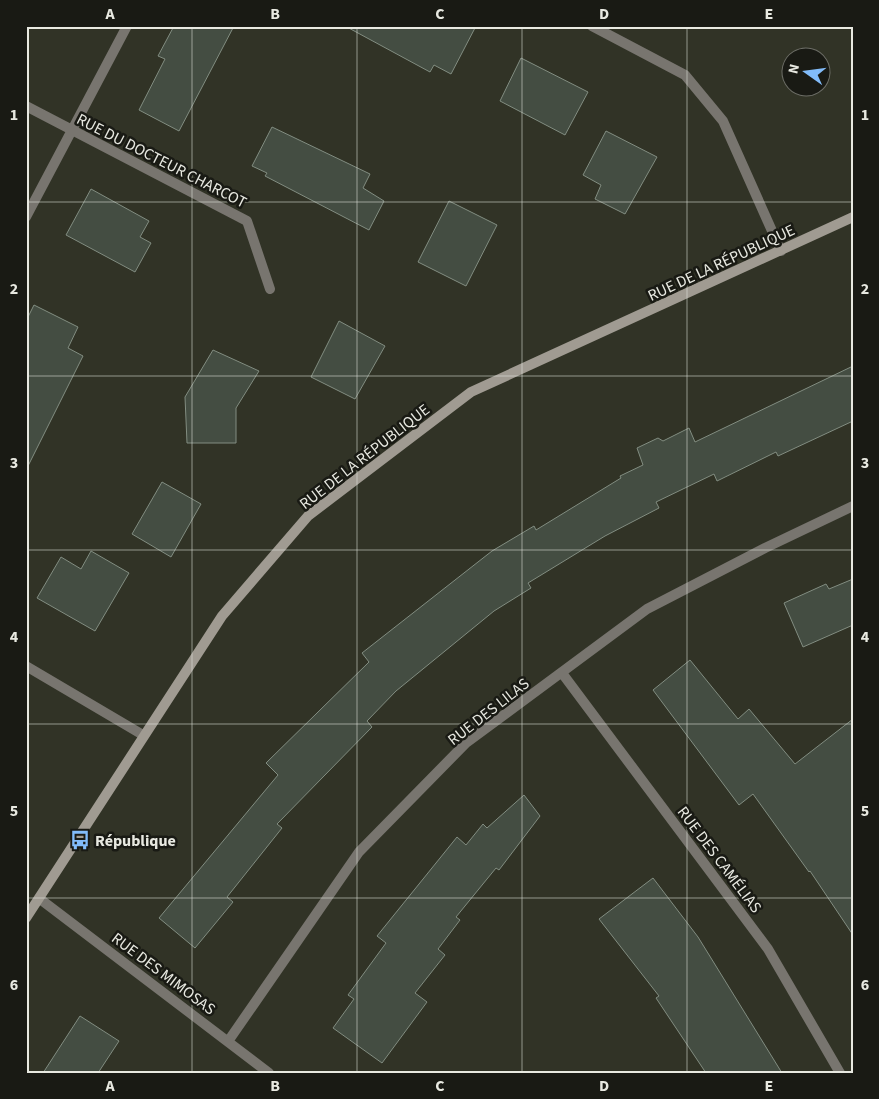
<svg xmlns="http://www.w3.org/2000/svg" width="879" height="1099" viewBox="0 0 879 1099" font-family="'Source Sans 3',sans-serif">
	<style>
		.building { fill: #444d42; stroke: #828d81 }
		.lines { fill: none; stroke-linecap: round; stroke-linejoin: round }
		.street { stroke: #78756f; stroke-width: 10 }
		.secondary { stroke: #a09b92; stroke-width: 10 }
		.grid { fill: none; stroke: #e8e9e1; stroke-width: 1; stroke-opacity: 0.55 }
		.labels { text-anchor: middle; stroke-width: 5; stroke-linejoin: round; paint-order: stroke }
		.street-label { font-size: 16px; fill: #e8e9e1; stroke: #191a14 }
		.poi-label { font-size: 16px; font-weight: bold; fill: #e8e9e1; stroke: #191a14; text-anchor: start }
		.neatline { fill: none; stroke: #e8e9e1; stroke-width: 2 }
		.grid-label { font-size: 16px; text-anchor: middle; font-weight: bold; fill: #e8e9e1 }
	</style>
	<rect width="100%" height="100%" fill="#313326"/>
	<path class="building" d="M 174,26 L 234,26 L 179,131 L 139,110 L 165,59 L 158,56 Z
		M 345,26 L 476,26 L 451,74 L 434,65 L 430,72 Z
		M 521,58 L 588,92 L 565,135 L 500,101 Z
		M 272,127 L 370,174 L 363,188 L 384,201 L 369,230 L 265,176 L 267,173 L 252,166 Z
		M 606,131 L 657,157 L 625,214 L 595,199 L 601,185 L 583,175 Z
		M 91,189 L 149,221 L 140,237 L 151,243 L 135,272 L 66,235 Z
		M 449,201 L 497,225 L 466,286 L 418,262 Z
		M 34,305 L 78,327 L 68,348 L 83,356 L 26,470 L 26,321 Z
		M 339,321 L 385,346 L 355,399 L 311,377 Z
		M 213,350 L 259,371 L 236,408 L 236,443 L 187,443 L 185,397 Z
		M 853,366 L 853,421 L 778,456 L 776,452 L 717,481 L 714,474 L 656,502 L 659,508 L 605,536 L 528,583 L 531,588 L 494,611 L 396,691 L 367,721 L 372,727 L 277,824 L 282,828 L 227,897 L 233,902 L 195,948 L 159,918 L 278,775 L 266,763 L 369,662 L 362,653 L 492,551 L 534,526 L 536,530 L 621,478 L 620,476 L 643,465 L 637,448 L 658,438 L 663,441 L 689,428 L 695,442 Z
		M 162,482 L 201,504 L 171,557 L 132,534 Z
		M 91,551 L 129,573 L 95,631 L 37,598 L 61,557 L 81,569 Z
		M 853,579 L 853,625 L 803,647 L 784,603 L 826,584 L 829,589 Z
		M 690,660 L 738,719 L 749,709 L 795,764 L 853,719 L 853,935 L 810,871 L 809,872 L 753,794 L 739,805 L 653,690 Z
		M 524,795 L 540,816 L 499,870 L 496,868 L 456,917 L 460,920 L 438,949 L 445,955 L 415,993 L 427,1002 L 382,1063 L 333,1028 L 354,999 L 348,995 L 386,943 L 377,936 L 457,837 L 466,845 L 483,824 L 487,828 Z
		M 653,878 L 698,937 L 782,1073 L 706,1073 L 656,998 L 659,996 L 599,919 Z
		M 80,1016 L 119,1041 L 98,1073 L 43,1073 Z"/>
	<g class="lines">
		<path class="street" d="M 592,26 L 685,75 L 723,121 L 781,251
			M 26,106 L 247,221 L 270,289
			M 26,217 L 127,26
			M 26,666 L 143,735
			M 562,673 L 768,949 L 840,1073
			M 40,899 L 269,1073
			M 229,1040 L 359,852 L 466,743 L 647,609 L 765,548 L 853,506"/>
		<path class="secondary" d="M 26,918 L 222,616 L 308,516 L 471,392 L 853,217"/>
	</g>
	<path class="grid" d="M 192,26 L 192,1073M 357,26 L 357,1073M 522,26 L 522,1073M 687,26 L 687,1073M 26,202 L 853,202M 26,376 L 853,376M 26,550 L 853,550M 26,724 L 853,724M 26,898 L 853,898"/>
	<defs>
		<symbol id="bus-bare" viewBox="-9 -9 18 18"><path d="M-5-6H5V4H4V6H2V4H-2V6H-4V4H-5ZM-3.5-4V0h7V-4ZM-3.5 1.2v1.5H-2V1.2ZM2 1.2v1.5H3.5V1.2Z" fill="#82bcfa" stroke="#191a14" stroke-width="2.5" paint-order="stroke"/></symbol>
	</defs>
	<g fill-rule="evenodd">
		<use href="#bus-bare" x="66" y="826" width="28" height="28"/>
	</g>
	<g class="labels">
		<g class="street-label">
			<text transform="translate(162 160) rotate(27)" y="6">RUE DU DOCTEUR CHARCOT</text>
			<text transform="translate(721 262) rotate(-25)" y="6">RUE DE LA RÉPUBLIQUE</text>
			<text transform="translate(364 456) rotate(-38)" y="6">RUE DE LA RÉPUBLIQUE</text>
			<text transform="translate(488 711) rotate(-38)" y="6">RUE DES LILAS</text>
			<text transform="translate(720 859) rotate(53)" y="6">RUE DES CAMÉLIAS</text>
			<text transform="translate(164 973) rotate(37)" y="6">RUE DES MIMOSAS</text>
		</g>
		<g class="poi-label">
			<text x="95" y="846">République</text>
		</g>
	</g>
	<rect width="879" height="1099" fill="none" stroke="#191a14" stroke-width="55"/>
	<g transform="translate(806 72) rotate(284)"><circle r="24" fill="#191a14" stroke="#6c6d66"/>
	<path d="M0-4L9 19L0 12L-9 19Z" fill="#82bcfa"/>
	<text y="-8" font-size="14" font-weight="bold" text-anchor="middle" fill="#e8e9e1">N</text>
	</g>
	<rect x="28" y="28" width="824" height="1044" class="neatline"/>
	<g class="grid-label">
		<text x="110" y="19">A</text>
		<text x="275" y="19">B</text>
		<text x="440" y="19">C</text>
		<text x="604" y="19">D</text>
		<text x="769" y="19">E</text>
		<text x="14" y="120">1</text>
		<text x="865" y="120">1</text>
		<text x="14" y="294">2</text>
		<text x="865" y="294">2</text>
		<text x="14" y="468">3</text>
		<text x="865" y="468">3</text>
		<text x="14" y="642">4</text>
		<text x="865" y="642">4</text>
		<text x="14" y="816">5</text>
		<text x="865" y="816">5</text>
		<text x="14" y="990">6</text>
		<text x="865" y="990">6</text>
		<text x="110" y="1091">A</text>
		<text x="275" y="1091">B</text>
		<text x="440" y="1091">C</text>
		<text x="604" y="1091">D</text>
		<text x="769" y="1091">E</text>
	</g>
</svg>
